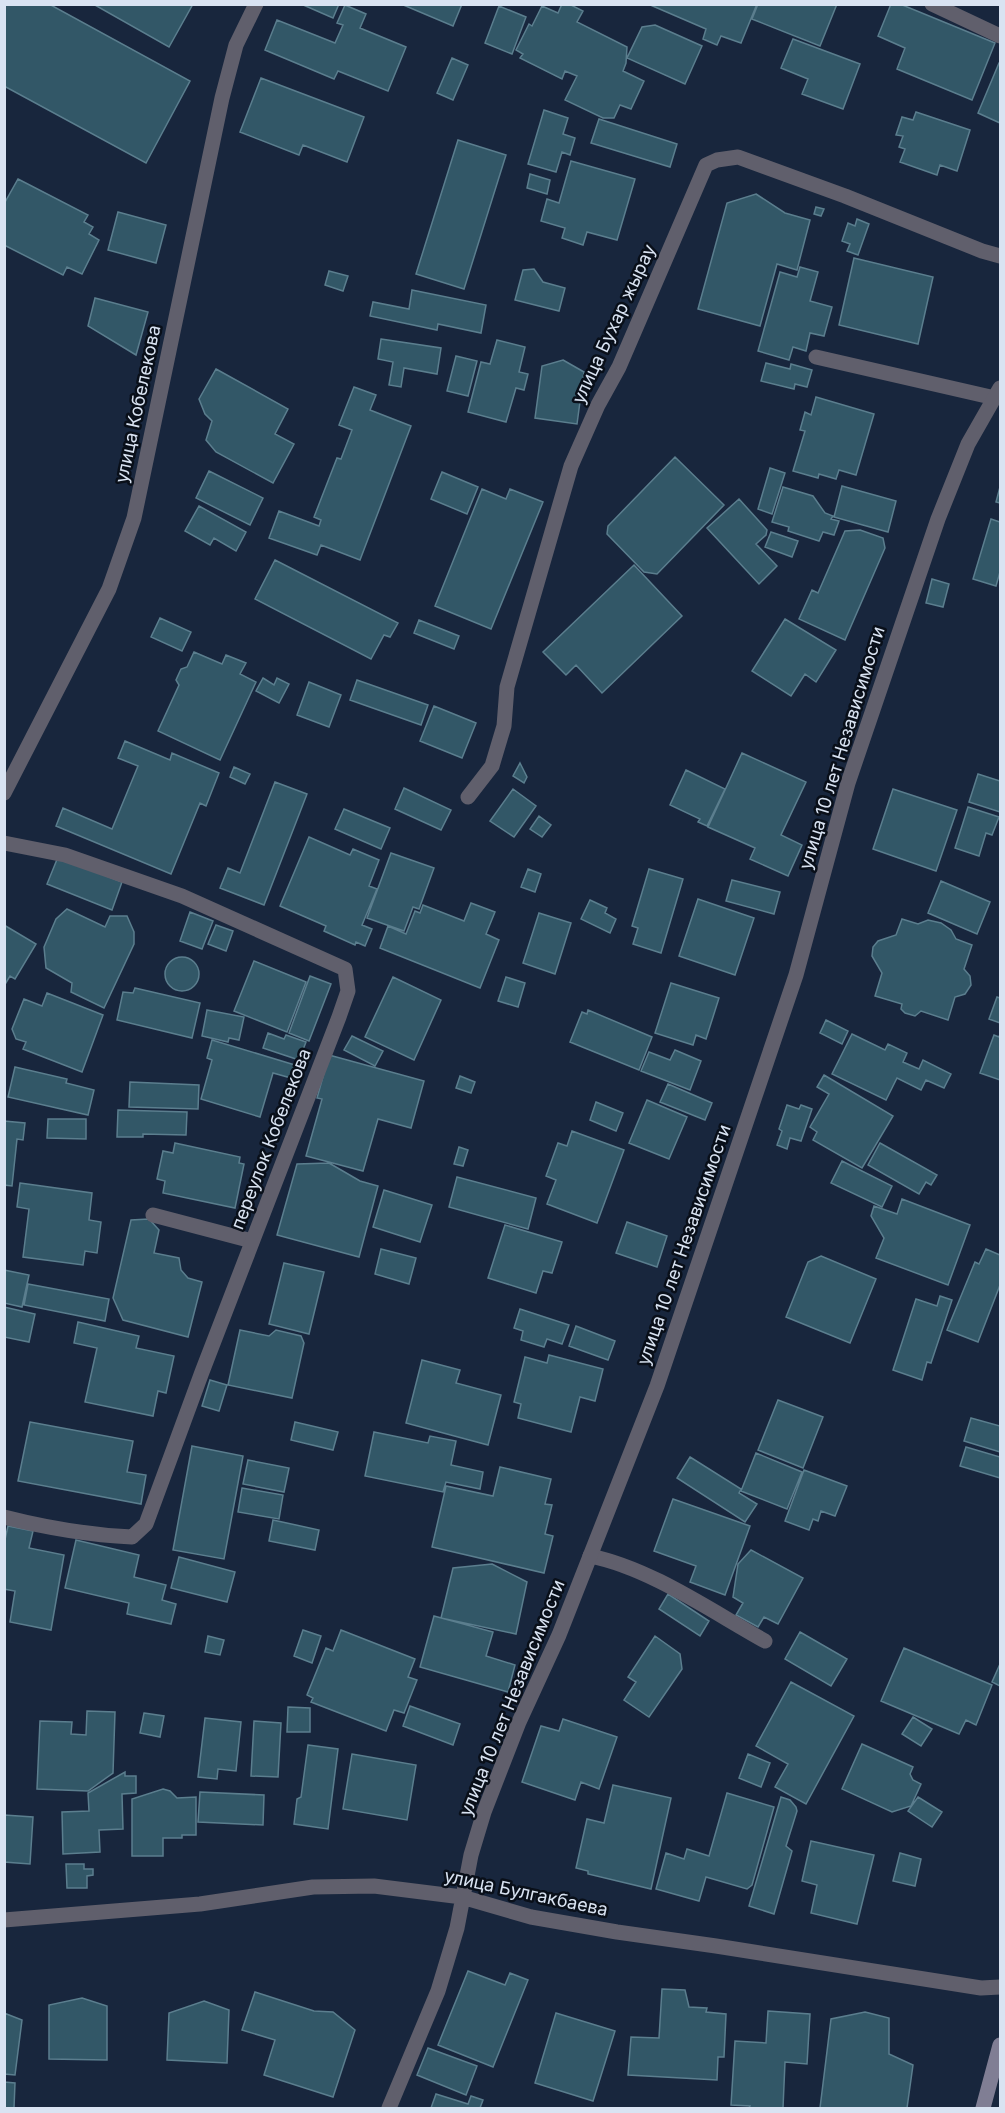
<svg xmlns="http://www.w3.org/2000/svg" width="1005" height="2113" viewBox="0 0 1005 2113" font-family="Inter,sans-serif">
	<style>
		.building { fill: #325767; stroke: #5b7e8e; stroke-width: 1.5 }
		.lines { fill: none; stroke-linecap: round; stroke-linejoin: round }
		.lane { stroke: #605f6c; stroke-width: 15 }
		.street { stroke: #605f6c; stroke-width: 15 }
		.secondary { stroke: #807e94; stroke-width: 15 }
		.labels { text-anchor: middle; stroke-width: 5; stroke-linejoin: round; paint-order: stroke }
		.street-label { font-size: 18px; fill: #d9e3f2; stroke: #090f19 }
	</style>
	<rect width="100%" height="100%" fill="#18263d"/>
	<path class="building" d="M 4,4 L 49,4 L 190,81 L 146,163 L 4,86 Z
		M 93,4 L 193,4 L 169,47 Z
		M 301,4 L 339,4 L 333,18 Z
		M 401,4 L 462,4 L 453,26 Z
		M 562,4 L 569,4 L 583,11 L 577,22 L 627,47 L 626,63 L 623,71 L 644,81 L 631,109 L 620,105 L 614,118 L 603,118 L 565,100 L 577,76 L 565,71 L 562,79 L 520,58 L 523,54 L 516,50 L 529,24 L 532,26 L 542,6 L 558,13 Z
		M 648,4 L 757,4 L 741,43 L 721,36 L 717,45 L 703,39 L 706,29 Z
		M 758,4 L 837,4 L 820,46 L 752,19 Z
		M 891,4 L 900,4 L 995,43 L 972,100 L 897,69 L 905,48 L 878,36 Z
		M 345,5 L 366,14 L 360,28 L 406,47 L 388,91 L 338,71 L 334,79 L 265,50 L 277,20 L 335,43 L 343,25 L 337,23 Z
		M 499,6 L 526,17 L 512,54 L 485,43 Z
		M 655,25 L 702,46 L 685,84 L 627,58 L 642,27 Z
		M 793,39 L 860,64 L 843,109 L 802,94 L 808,79 L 781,68 Z
		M 452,58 L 468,65 L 453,100 L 437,93 Z
		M 999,63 L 1000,63 L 1000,123 L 978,113 Z
		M 261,78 L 364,117 L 347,162 L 303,145 L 299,155 L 240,132 Z
		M 544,110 L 568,118 L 563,134 L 575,138 L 570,155 L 562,152 L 556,172 L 528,164 Z
		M 916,112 L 970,130 L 957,171 L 940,165 L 937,175 L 900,162 L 905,149 L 899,147 L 903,136 L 896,135 L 902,117 L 913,120 Z
		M 599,119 L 677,144 L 670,167 L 591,143 Z
		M 458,140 L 506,155 L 464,289 L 416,274 Z
		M 571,161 L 635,179 L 617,240 L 587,232 L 583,245 L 562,238 L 565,228 L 541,221 L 547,199 L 559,203 Z
		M 530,174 L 550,180 L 547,194 L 527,188 Z
		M 18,179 L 88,215 L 84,222 L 93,227 L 89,234 L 99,240 L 82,274 L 67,267 L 63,275 L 4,245 L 4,204 Z
		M 756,194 L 785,213 L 810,220 L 797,270 L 777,264 L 760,326 L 698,309 L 727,203 Z
		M 816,207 L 824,209 L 821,216 L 814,214 Z
		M 118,212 L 166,225 L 156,263 L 108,250 Z
		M 857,219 L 869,224 L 858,255 L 847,251 L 850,244 L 842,241 L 848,223 L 855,226 Z
		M 854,258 L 933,277 L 918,344 L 839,325 Z
		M 800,267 L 818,272 L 810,301 L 832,307 L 824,336 L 810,333 L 806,351 L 793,347 L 789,360 L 758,351 L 780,272 L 797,277 Z
		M 534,269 L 543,282 L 565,288 L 559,311 L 515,300 L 523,270 Z
		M 329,271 L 348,276 L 343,291 L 325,285 Z
		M 412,290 L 486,305 L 481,333 L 438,324 L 437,330 L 370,316 L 373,302 L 409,309 Z
		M 95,298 L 148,312 L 136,355 L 88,326 Z
		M 381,339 L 441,348 L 437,374 L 404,368 L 401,387 L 389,385 L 393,362 L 378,359 Z
		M 497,340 L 525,347 L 519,372 L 528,374 L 524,390 L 516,388 L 506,422 L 468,412 L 481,362 L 490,364 Z
		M 456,356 L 477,361 L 468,396 L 447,391 Z
		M 563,360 L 584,372 L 577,424 L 535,418 L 542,366 Z
		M 766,363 L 790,369 L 791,364 L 812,370 L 807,387 L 795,384 L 794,389 L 761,381 Z
		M 216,369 L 288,409 L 275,434 L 294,444 L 273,483 L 216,452 L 206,440 L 212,421 L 205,414 L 199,399 Z
		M 354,387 L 376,395 L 370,410 L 411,426 L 360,560 L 321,545 L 317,555 L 269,538 L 279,511 L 319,526 L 321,520 L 314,517 L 337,458 L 341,459 L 352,430 L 339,425 Z
		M 816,397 L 874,414 L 856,475 L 839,470 L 836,479 L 819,474 L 818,478 L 793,471 L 805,431 L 800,430 L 805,412 L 811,415 Z
		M 675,457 L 724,505 L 657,574 L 644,572 L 607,534 L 608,526 Z
		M 770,468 L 785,473 L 772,514 L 758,509 Z
		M 209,471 L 263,498 L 250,525 L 196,498 Z
		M 442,472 L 478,487 L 467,514 L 431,499 Z
		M 842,486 L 896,501 L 888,532 L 834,517 Z
		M 783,487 L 813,496 L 825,513 L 833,516 L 831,519 L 839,521 L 834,535 L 823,532 L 819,541 L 788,531 L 789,527 L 772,522 Z
		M 1000,487 L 1000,503 L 996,502 Z
		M 482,489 L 506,499 L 510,489 L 543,502 L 491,629 L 435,606 Z
		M 739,499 L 767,530 L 766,535 L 756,544 L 777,566 L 759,584 L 707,528 Z
		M 199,506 L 246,532 L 236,551 L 214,538 L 210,545 L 185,531 Z
		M 991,519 L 1000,522 L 1000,572 L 996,586 L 973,579 Z
		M 860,530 L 883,538 L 885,548 L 845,640 L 799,619 L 812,590 L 818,593 L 845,531 Z
		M 771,532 L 798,541 L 792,557 L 765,547 Z
		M 275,560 L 398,623 L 390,637 L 384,635 L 371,659 L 255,599 Z
		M 634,565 L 682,616 L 602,693 L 576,665 L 566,675 L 543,652 Z
		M 932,579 L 949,584 L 943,607 L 926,603 Z
		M 160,618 L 191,632 L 182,651 L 151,637 Z
		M 785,619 L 836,650 L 816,682 L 805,674 L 791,696 L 752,671 Z
		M 419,620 L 459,636 L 454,649 L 414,633 Z
		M 194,652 L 222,664 L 226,655 L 246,663 L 240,674 L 256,682 L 220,760 L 158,731 L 179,685 L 176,680 L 181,669 L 187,667 Z
		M 263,678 L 274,685 L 277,678 L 289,684 L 279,703 L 256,691 Z
		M 357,680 L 428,705 L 421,725 L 350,700 Z
		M 309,682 L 341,695 L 329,727 L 297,715 Z
		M 434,706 L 476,723 L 462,758 L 420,741 Z
		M 125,741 L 170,760 L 172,753 L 219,773 L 206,806 L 200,803 L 171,874 L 56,826 L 63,808 L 112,829 L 138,766 L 118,758 Z
		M 742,753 L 806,782 L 781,835 L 802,845 L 788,876 L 750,859 L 755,848 L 708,827 Z
		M 520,763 L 527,777 L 524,783 L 513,776 Z
		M 234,767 L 250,774 L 245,784 L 230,777 Z
		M 686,770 L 725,789 L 707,826 L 698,822 L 700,819 L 670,805 Z
		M 978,774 L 1000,781 L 1000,812 L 969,802 Z
		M 275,782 L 307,794 L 264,905 L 220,888 L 228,868 L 240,873 Z
		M 404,788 L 451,810 L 441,830 L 395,809 Z
		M 513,789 L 536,806 L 514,837 L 490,821 Z
		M 893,789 L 957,810 L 936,871 L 873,849 Z
		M 968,807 L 999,817 L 992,835 L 986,833 L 979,856 L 955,848 Z
		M 344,809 L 390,828 L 381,849 L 335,829 Z
		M 539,816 L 551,825 L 542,837 L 530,829 Z
		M 309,837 L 350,855 L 353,849 L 379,860 L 369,886 L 377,889 L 362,925 L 372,929 L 365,946 L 356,942 L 355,945 L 324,931 L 326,926 L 280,906 Z
		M 391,853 L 434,868 L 419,909 L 413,907 L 404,931 L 367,918 Z
		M 58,857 L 122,882 L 112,910 L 47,884 Z
		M 528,869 L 541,874 L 535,892 L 521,887 Z
		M 649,869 L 683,879 L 661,953 L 633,944 L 638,928 L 632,926 Z
		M 732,880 L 780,892 L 774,914 L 726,901 Z
		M 941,881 L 990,902 L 977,934 L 928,913 Z
		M 698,899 L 754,918 L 735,975 L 679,956 Z
		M 590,900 L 607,908 L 605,913 L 616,919 L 610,933 L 581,919 Z
		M 471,903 L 495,912 L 486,934 L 499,940 L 480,988 L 380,948 L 388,926 L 406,934 L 415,911 L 420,913 L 423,905 L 464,921 Z
		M 67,909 L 105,927 L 110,916 L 127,916 L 134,932 L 134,944 L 104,1008 L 71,992 L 72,983 L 46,968 L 44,947 L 56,919 Z
		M 190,912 L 213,921 L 202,949 L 180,941 Z
		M 539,913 L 571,923 L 555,974 L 523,963 Z
		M 902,919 L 918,924 L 928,920 L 941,923 L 951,930 L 956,939 L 972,945 L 964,969 L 970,976 L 971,985 L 965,994 L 955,997 L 948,1020 L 921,1011 L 915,1016 L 905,1013 L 901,1009 L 902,1004 L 875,996 L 882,973 L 872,956 L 873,947 L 878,941 L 896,935 Z
		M 4,925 L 36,944 L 15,979 L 10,976 L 4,986 Z
		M 216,925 L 233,931 L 226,951 L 208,944 Z
		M165 974a17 17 0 1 1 34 0a17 17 0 1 1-34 0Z
		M 254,961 L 306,982 L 287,1032 L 234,1011 Z
		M 310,976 L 331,984 L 309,1041 L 289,1033 Z
		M 393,977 L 441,1000 L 414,1060 L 365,1037 Z
		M 506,977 L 525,983 L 518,1007 L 498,1001 Z
		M 671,983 L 719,998 L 706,1039 L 696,1035 L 693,1045 L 655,1033 Z
		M 135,988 L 200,1003 L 192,1038 L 117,1020 L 123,992 L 133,993 Z
		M 47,993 L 103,1015 L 82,1072 L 23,1049 L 26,1042 L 16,1039 L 12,1029 L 24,999 L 42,1006 Z
		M 997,997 L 1000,998 L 1000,1023 L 989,1019 Z
		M 207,1010 L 244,1017 L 239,1040 L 229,1038 L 228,1042 L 202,1036 Z
		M 588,1010 L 652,1037 L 639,1070 L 570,1042 L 582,1012 L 587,1014 Z
		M 826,1020 L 848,1031 L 842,1044 L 820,1033 Z
		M 268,1033 L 284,1039 L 286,1035 L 306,1042 L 299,1060 L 263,1048 Z
		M 852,1034 L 885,1050 L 888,1044 L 907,1053 L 903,1062 L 919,1069 L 923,1060 L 951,1074 L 944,1088 L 926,1080 L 921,1090 L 897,1078 L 886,1100 L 832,1074 Z
		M 1000,1034 L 1000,1080 L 980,1073 L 994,1035 L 999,1037 Z
		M 352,1036 L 383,1051 L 375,1066 L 344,1050 Z
		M 212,1040 L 295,1065 L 291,1078 L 273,1073 L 260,1117 L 201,1099 L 212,1060 L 207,1058 Z
		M 675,1050 L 701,1061 L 690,1090 L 641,1071 L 649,1052 L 670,1060 Z
		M 329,1055 L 424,1081 L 411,1128 L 378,1119 L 363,1171 L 306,1156 L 322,1099 L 317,1098 Z
		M 15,1067 L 67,1079 L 66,1083 L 94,1090 L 88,1115 L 8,1097 Z
		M 824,1075 L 893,1116 L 862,1168 L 813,1140 L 817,1132 L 810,1127 L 829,1094 L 817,1087 Z
		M 460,1076 L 475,1082 L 471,1093 L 456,1088 Z
		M 130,1082 L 199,1085 L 198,1109 L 129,1107 Z
		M 668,1084 L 712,1103 L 705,1120 L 660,1102 Z
		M 647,1100 L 687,1117 L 669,1159 L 629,1143 Z
		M 596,1102 L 623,1113 L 616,1131 L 590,1120 Z
		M 787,1105 L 799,1109 L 801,1105 L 812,1109 L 801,1141 L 790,1138 L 787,1149 L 777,1145 L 782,1131 L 779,1129 Z
		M 118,1110 L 187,1112 L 186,1135 L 143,1134 L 143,1137 L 117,1137 Z
		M 48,1119 L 86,1119 L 86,1139 L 47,1138 Z
		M 4,1121 L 25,1123 L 23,1140 L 17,1139 L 12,1186 L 4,1185 Z
		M 572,1131 L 624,1150 L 597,1223 L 547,1204 L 556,1180 L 546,1176 L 558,1143 L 567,1146 Z
		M 175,1143 L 240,1157 L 239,1163 L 244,1164 L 235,1208 L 163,1193 L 165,1181 L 157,1179 L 163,1151 L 173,1153 Z
		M 880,1143 L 937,1175 L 931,1185 L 926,1182 L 919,1194 L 868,1165 Z
		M 459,1147 L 468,1150 L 463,1166 L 454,1164 Z
		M 842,1161 L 892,1186 L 882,1207 L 831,1183 Z
		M 329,1163 L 360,1181 L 378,1186 L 359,1257 L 277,1235 L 297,1164 Z
		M 457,1177 L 536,1198 L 528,1229 L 449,1207 Z
		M 20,1183 L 92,1193 L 89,1220 L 101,1222 L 97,1253 L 85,1251 L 83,1265 L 23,1257 L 29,1209 L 17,1207 Z
		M 384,1190 L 432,1205 L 420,1242 L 373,1227 Z
		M 902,1199 L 970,1225 L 948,1285 L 876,1258 L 884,1238 L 871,1216 L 874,1206 L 897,1214 Z
		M 149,1219 L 159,1230 L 154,1253 L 179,1258 L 181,1270 L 188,1278 L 202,1282 L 188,1337 L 123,1320 L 113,1298 L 131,1220 Z
		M 627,1222 L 667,1236 L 657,1267 L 616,1253 Z
		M 505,1225 L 562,1242 L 552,1273 L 543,1271 L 536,1293 L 488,1278 Z
		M 381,1249 L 416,1258 L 409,1284 L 375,1274 Z
		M 986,1249 L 1000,1255 L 1000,1285 L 978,1342 L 947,1330 L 975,1262 L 979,1264 Z
		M 821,1256 L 876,1279 L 850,1343 L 786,1317 L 808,1262 Z
		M 284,1263 L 324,1272 L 309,1334 L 269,1324 Z
		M 4,1270 L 29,1275 L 22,1307 L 4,1303 Z
		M 28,1284 L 109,1299 L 105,1321 L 24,1305 Z
		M 940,1296 L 952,1300 L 931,1363 L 927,1362 L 922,1380 L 893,1370 L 916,1299 L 937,1306 Z
		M 4,1307 L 35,1314 L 29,1342 L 4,1337 Z
		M 520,1309 L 569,1325 L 562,1344 L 547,1339 L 544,1347 L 521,1340 L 523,1331 L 514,1328 Z
		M 78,1322 L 139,1336 L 136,1348 L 174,1356 L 166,1393 L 158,1391 L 153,1416 L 85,1402 L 97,1348 L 74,1343 Z
		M 576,1326 L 615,1341 L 608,1360 L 569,1346 Z
		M 240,1330 L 269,1336 L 276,1330 L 301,1336 L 304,1343 L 292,1398 L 228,1385 Z
		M 549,1355 L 603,1369 L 595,1401 L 580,1397 L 571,1432 L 518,1418 L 521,1404 L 514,1402 L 525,1357 L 547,1363 Z
		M 422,1360 L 460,1370 L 456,1383 L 501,1395 L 488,1445 L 406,1423 Z
		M 210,1380 L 227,1385 L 219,1411 L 202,1406 Z
		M 778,1400 L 823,1417 L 803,1468 L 758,1450 Z
		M 971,1418 L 1000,1426 L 1000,1452 L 964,1441 Z
		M 30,1422 L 133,1441 L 127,1472 L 146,1475 L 141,1504 L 18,1481 Z
		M 295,1422 L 338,1432 L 333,1450 L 291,1440 Z
		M 374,1432 L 428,1443 L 430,1436 L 456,1441 L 451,1465 L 483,1472 L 480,1489 L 446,1482 L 443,1492 L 365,1476 Z
		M 192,1446 L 243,1456 L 224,1559 L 173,1550 Z
		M 966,1447 L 1000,1457 L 1000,1478 L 960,1466 Z
		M 756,1453 L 802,1472 L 787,1509 L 741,1491 Z
		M 690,1457 L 741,1489 L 739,1493 L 757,1504 L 745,1522 L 677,1478 Z
		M 248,1460 L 289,1468 L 284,1492 L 243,1484 Z
		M 500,1467 L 551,1479 L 545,1504 L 552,1505 L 545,1534 L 553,1536 L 544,1573 L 432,1547 L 446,1486 L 493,1496 Z
		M 804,1470 L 847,1486 L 835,1516 L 821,1511 L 818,1521 L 813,1519 L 809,1530 L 785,1521 Z
		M 242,1488 L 283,1495 L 279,1519 L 238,1512 Z
		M 673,1499 L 750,1526 L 725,1595 L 690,1582 L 696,1566 L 654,1551 Z
		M 273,1520 L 319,1530 L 315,1550 L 269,1541 Z
		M 8,1526 L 33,1531 L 29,1548 L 64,1555 L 51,1630 L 10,1622 L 15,1591 L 4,1589 L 4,1544 Z
		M 76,1540 L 139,1555 L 134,1577 L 166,1585 L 162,1600 L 176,1604 L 171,1624 L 127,1614 L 129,1603 L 65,1588 Z
		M 751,1550 L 803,1578 L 778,1624 L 764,1617 L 758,1627 L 736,1615 L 743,1603 L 733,1597 L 738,1564 Z
		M 179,1557 L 235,1572 L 227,1602 L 171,1588 Z
		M 492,1564 L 527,1582 L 516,1634 L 441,1618 L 453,1568 Z
		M 668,1594 L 709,1621 L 700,1636 L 659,1609 Z
		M 434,1616 L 493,1632 L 486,1656 L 515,1665 L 508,1692 L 420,1667 Z
		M 303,1630 L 321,1636 L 312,1663 L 294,1656 Z
		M 341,1630 L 415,1659 L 408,1677 L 417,1680 L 404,1713 L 394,1710 L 386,1731 L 311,1702 L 313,1698 L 307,1695 L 326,1648 L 333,1651 Z
		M 800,1632 L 847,1659 L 831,1686 L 785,1659 Z
		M 208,1636 L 224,1640 L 220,1655 L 205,1652 Z
		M 655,1636 L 680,1654 L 682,1669 L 649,1717 L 624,1700 L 636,1682 L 628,1677 Z
		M 904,1648 L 992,1685 L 976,1725 L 966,1720 L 959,1734 L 881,1701 Z
		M 1000,1664 L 1000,1686 L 992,1682 Z
		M 791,1682 L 854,1716 L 806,1804 L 775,1787 L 788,1764 L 756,1746 Z
		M 410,1706 L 460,1724 L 453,1745 L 403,1726 Z
		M 288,1707 L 310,1708 L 310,1732 L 287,1732 Z
		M 87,1711 L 115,1712 L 113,1773 L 88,1791 L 37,1789 L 40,1721 L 72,1722 L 71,1734 L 86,1735 Z
		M 144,1713 L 164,1716 L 160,1737 L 140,1733 Z
		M 913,1717 L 932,1729 L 921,1746 L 902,1734 Z
		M 205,1718 L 241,1722 L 236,1771 L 218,1769 L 217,1779 L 198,1777 Z
		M 563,1719 L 617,1737 L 599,1789 L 581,1782 L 575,1800 L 522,1782 L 541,1726 L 559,1731 Z
		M 254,1721 L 281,1723 L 278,1777 L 251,1776 Z
		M 862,1744 L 913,1767 L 910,1774 L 913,1780 L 921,1784 L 911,1806 L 892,1812 L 842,1789 Z
		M 308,1745 L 338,1749 L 328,1829 L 294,1824 L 297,1799 L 301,1797 Z
		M 352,1754 L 416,1765 L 407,1820 L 343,1809 Z
		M 748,1754 L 770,1763 L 761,1787 L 739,1778 Z
		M 125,1772 L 125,1776 L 136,1776 L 136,1793 L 122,1794 L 123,1829 L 99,1830 L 100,1852 L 63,1854 L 62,1812 L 89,1811 L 88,1793 Z
		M 613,1785 L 671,1798 L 651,1889 L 588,1874 L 588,1871 L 576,1868 L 587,1819 L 604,1823 Z
		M 163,1789 L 170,1791 L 177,1798 L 196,1797 L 196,1835 L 182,1835 L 182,1838 L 163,1838 L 163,1856 L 132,1856 L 132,1799 Z
		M 200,1792 L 264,1795 L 263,1825 L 198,1822 Z
		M 727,1793 L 774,1807 L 752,1885 L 747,1889 L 706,1877 L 699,1901 L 656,1889 L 666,1853 L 684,1859 L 687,1849 L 709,1856 Z
		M 781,1797 L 790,1800 L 796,1807 L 797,1811 L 786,1846 L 792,1851 L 774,1914 L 749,1906 Z
		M 918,1797 L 942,1812 L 932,1827 L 908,1811 Z
		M 4,1815 L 33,1817 L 30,1864 L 4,1862 Z
		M 811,1841 L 874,1855 L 857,1924 L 811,1913 L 817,1885 L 802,1881 Z
		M 900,1853 L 921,1859 L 915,1886 L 893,1881 Z
		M 66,1864 L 84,1864 L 84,1869 L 93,1869 L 93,1875 L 87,1876 L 87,1888 L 67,1888 Z
		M 468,1971 L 505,1985 L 510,1973 L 528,1980 L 493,2067 L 438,2045 Z
		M 662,1989 L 685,1990 L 689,2007 L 707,2008 L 706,2012 L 726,2014 L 724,2057 L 718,2057 L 717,2080 L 628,2075 L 631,2037 L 659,2038 Z
		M 255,1992 L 314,2011 L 333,2012 L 355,2030 L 333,2097 L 264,2075 L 275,2040 L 242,2030 Z
		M 82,1998 L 107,2006 L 107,2060 L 49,2059 L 49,2005 Z
		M 204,2001 L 229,2010 L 227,2063 L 167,2060 L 169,2013 Z
		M 768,2011 L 810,2014 L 807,2064 L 785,2062 L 783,2108 L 749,2108 L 750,2106 L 731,2105 L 735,2041 L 766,2043 Z
		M 865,2012 L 889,2018 L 889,2054 L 913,2065 L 907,2108 L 820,2108 L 831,2019 Z
		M 4,2013 L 22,2020 L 15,2075 L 4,2074 Z
		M 556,2013 L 615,2031 L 593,2101 L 535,2083 Z
		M 428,2048 L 477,2066 L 466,2095 L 417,2075 Z
		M 4,2082 L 15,2083 L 14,2108 L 4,2108 Z
		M 436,2094 L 468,2104 L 471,2096 L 483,2100 L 480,2108 L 431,2108 Z"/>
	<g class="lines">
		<path class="lane" d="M 816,357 L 995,398
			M 153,1215 L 252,1241
			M 590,1556 C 650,1568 711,1611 765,1641"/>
		<path class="street" d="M 932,4 L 1000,36
			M 4,793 L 109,589 L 134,518 L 222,98 L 236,45 L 256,4
			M 468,797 L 492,766 L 504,726 L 507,687 L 571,466 L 598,405 L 619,367 L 706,165 L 717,160 L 738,157 L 845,196 L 982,251 L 1000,256
			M 4,843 L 65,855 L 182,896 L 345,969 L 348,991 L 339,1017 L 202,1372 L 146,1524 L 132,1537 C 88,1535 47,1528 4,1517
			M 4,1920 L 200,1904 L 313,1887 L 374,1886 L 462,1897 L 531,1917 L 617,1932 L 716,1946 L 981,1988 L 1000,1987
			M 389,2108 L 438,1991 L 457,1928 L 471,1855 L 484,1812 L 519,1722 L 559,1635 L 657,1386 L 796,975 L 848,783 L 938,519 L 968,444 L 1000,388"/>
		<path class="secondary" d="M 983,2108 L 1000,2045"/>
	</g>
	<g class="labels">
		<g class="street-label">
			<text transform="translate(614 324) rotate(-65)" y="6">улица Бухар жырау</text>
			<text transform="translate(138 404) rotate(-78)" y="6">улица Кобелекова</text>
			<text transform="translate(842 748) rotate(-73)" y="6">улица 10 лет Независимости</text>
			<text transform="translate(271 1139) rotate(-69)" y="6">переулок Кобелекова</text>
			<text transform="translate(684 1245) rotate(-71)" y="6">улица 10 лет Независимости</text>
			<text transform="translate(512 1698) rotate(-68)" y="6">улица 10 лет Независимости</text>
			<text transform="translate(526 1893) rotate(12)" y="6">улица Булгакбаева</text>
		</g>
	</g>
	<rect width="1005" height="2113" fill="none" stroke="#d9e3f2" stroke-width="12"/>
</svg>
